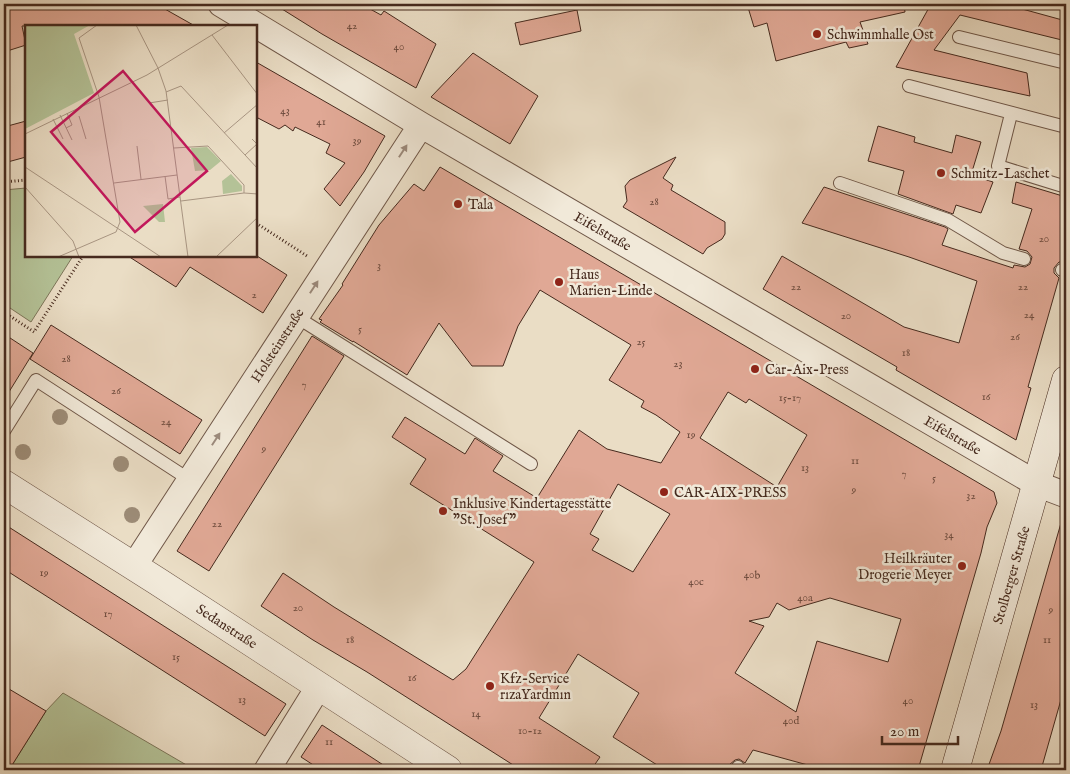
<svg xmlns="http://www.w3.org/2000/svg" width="1070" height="774" viewBox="0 0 1070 774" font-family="'IM FELL English',serif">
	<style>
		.green { fill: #b4c297; stroke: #7d765a }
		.building { fill: #e0a895; stroke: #462a1e; fill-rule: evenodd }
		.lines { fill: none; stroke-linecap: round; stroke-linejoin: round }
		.service-casing { stroke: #6f5748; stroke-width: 14 }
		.minor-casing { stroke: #6f5748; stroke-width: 27 }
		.tertiary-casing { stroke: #6f5748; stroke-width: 29 }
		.secondary-casing { stroke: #462a1e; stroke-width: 29 }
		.path { stroke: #462a1e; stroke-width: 3; stroke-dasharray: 1 2.5; stroke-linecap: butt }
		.service { stroke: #f1e9d9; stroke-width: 12 }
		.minor { stroke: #f1e9d9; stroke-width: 25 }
		.tertiary { stroke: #f1e9d9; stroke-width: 28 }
		.secondary { stroke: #f1e9d9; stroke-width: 28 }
		.tree { fill: #9c8b76 }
		.oneway { fill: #9c8a7c }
		.poi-dot { fill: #8f2418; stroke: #f1e9d9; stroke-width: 2 }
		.labels { text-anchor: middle; stroke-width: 5; stroke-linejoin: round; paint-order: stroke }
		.number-label { font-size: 11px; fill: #6c4a3c }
		.poi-label { font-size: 14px; fill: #462a1e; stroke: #f1e9d9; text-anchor: start }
		.street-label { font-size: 14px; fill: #462a1e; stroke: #f1e9d9 }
		.inset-road { fill: none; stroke: #a89582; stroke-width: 1 }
		.view { fill: #c2185b; fill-opacity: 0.15; stroke: #c2185b; stroke-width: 2.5 }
		.inset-edge { fill: none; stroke: #462a1e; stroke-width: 2.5 }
	</style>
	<rect width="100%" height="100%" fill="#eaddc5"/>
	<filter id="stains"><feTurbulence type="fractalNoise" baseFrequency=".004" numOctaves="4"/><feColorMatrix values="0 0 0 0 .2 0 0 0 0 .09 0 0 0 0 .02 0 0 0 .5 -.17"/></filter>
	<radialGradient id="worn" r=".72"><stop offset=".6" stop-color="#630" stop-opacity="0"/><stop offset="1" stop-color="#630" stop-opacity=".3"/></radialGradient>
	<path class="green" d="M 26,188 L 26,256 L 73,256 L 31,322 L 4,304 L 4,190 Z
		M 63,693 L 195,770 L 9,770 L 46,711 Z"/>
	<path class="building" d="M 4,4 L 156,4 L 195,26 L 22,26 L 26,45 L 4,52 Z
		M 274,4 L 361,4 L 381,15 L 384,11 L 436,44 L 416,88 L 322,34 Z
		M 747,4 L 904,4 L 905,12 L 860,22 L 868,44 L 849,48 L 846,42 L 776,61 L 767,23 L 754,27 Z
		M 931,4 L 1004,4 L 1066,21 L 1066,41 L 960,15 L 934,50 L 1027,73 L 1030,96 L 896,67 Z
		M 577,10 L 581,31 L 520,45 L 515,23 Z
		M 473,53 L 538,96 L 510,144 L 431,97 Z
		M 256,62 L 385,136 L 364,172 L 340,206 L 324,189 L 345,163 L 326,153 L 330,144 L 295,127 L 293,131 L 285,125 L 279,129 L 256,117 Z
		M 26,121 L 26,157 L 4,163 L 4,127 Z
		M 878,126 L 915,137 L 914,142 L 952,153 L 956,135 L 981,142 L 971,175 L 993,182 L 981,213 L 956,205 L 953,214 L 898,194 L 904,171 L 868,161 Z
		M 676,157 L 663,178 L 673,185 L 671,190 L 725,222 L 725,234 L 722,239 L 707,248 L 703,254 L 623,207 L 627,201 L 625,186 L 630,180 Z
		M 440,167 L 994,492 L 997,503 L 987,527 L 981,553 L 918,770 L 826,770 L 753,750 L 745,763 L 739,759 L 735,760 L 729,765 L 728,770 L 665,770 L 613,737 L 639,693 L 578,654 L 539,718 L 600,757 L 591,770 L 521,770 L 367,672 L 313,640 L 261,606 L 283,573 L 334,607 L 453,680 L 466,669 L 534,562 L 410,484 L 426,459 L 392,437 L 405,417 L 465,454 L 475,438 L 503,456 L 493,471 L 537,498 L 579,430 L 607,449 L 661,463 L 680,432 L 656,415 L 641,407 L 644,401 L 609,380 L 631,345 L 540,290 L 518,326 L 503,366 L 472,366 L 439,323 L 407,375 L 353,341 L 353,342 L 320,322 L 322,320 L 319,319 L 343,285 L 342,284 L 379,225 L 414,184 L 424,191 ZM 728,392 L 746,403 L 749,399 L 807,435 L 777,487 L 700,438 ZM 618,484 L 670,514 L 633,572 L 592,550 L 599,539 L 590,534 ZM 830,598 L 901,619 L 888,662 L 817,641 L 796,712 L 735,673 L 764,626 L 749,621 L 769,617 L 777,603 L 789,610 Z
		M 1016,182 L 1066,197 L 1066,254 L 1064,262 L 1059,262 L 1054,268 L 1054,273 L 1059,278 L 1028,387 L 1031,388 L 1016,440 L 896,370 L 897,367 L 763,289 L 782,256 L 904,327 L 959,343 L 977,281 L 909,257 L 802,223 L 824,187 L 945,227 L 948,229 L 942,245 L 1013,268 L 1014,265 L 1025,267 L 1030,264 L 1032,257 L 1027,251 L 1019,249 L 1032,209 L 1012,203 Z
		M 128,256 L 257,256 L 287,275 L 263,313 L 190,267 L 176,287 Z
		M 51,325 L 202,420 L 180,454 L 30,359 Z
		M 4,334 L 33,353 L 4,400 Z
		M 312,336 L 344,356 L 209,571 L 177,551 Z
		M 1061,523 L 1066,523 L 1066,682 L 1041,770 L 987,770 L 1001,731 Z
		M 4,524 L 286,704 L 265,736 L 4,569 Z
		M 4,686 L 46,711 L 9,770 L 4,770 Z
		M 322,725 L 391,770 L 321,770 L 301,757 Z"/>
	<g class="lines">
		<defs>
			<path id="service" d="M 959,37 L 1066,63
				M 909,86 L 1066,127
				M 1011,114 L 998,166 L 1066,187
				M 840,183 L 948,220 L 1003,253 L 1024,259
				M 1062,270 L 1066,271
				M 295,316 L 531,464
				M 4,431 L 36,380 L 190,480
				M 736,770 L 738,767"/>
			<path id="minor" d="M 221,4 L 421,125 L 1037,484 L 1066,495
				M 134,566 L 421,125
				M 267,770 L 319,686"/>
			<path id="tertiary" d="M 4,484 L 157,581 L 448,770"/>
			<path id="secondary" d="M 955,770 L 1066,380"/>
		</defs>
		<use href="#service" class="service-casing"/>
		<use href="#minor" class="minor-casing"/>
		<use href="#tertiary" class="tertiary-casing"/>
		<use href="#secondary" class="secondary-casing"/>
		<path class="path" d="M 4,182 L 26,180
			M 256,223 L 307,256
			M 4,312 L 34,332 L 83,256"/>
		<use href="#service" class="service"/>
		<use href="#minor" class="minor"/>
		<use href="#tertiary" class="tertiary"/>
		<use href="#secondary" class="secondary"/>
	</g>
	<g class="tree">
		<circle cx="60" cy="417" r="8"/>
		<circle cx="23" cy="452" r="8"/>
		<circle cx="121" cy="464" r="8"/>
		<circle cx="132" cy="515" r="8"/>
	</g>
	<defs><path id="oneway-solid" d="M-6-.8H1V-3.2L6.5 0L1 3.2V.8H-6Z" transform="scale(1.25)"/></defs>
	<g class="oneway">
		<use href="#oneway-solid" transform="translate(403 151) rotate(-57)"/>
		<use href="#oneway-solid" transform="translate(314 287) rotate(-57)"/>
		<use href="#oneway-solid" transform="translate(216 439) rotate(-57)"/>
	</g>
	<g class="poi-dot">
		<circle cx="817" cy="34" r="5"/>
		<circle cx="941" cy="173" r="5"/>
		<circle cx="458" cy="204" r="5"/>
		<circle cx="559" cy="282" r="5"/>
		<circle cx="755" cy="369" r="5"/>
		<circle cx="664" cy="492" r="5"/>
		<circle cx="443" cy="511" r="5"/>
		<circle cx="962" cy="566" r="5"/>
		<circle cx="490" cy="686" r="5"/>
	</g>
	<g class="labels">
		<g class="number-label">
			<text x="352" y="29">42</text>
			<text x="399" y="50">40</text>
			<text x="285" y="114">43</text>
			<text x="321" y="125">41</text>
			<text x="357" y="144">39</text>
			<text x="654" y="205">28</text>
			<text x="1044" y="242">20</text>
			<text x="379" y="269">3</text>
			<text x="796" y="290">22</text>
			<text x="1023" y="290">22</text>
			<text x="254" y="298">2</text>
			<text x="1029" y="318">24</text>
			<text x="846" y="319">20</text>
			<text x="360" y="332">5</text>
			<text x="1015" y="340">26</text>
			<text x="641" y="345">25</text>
			<text x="906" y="356">18</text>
			<text x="66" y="362">28</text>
			<text x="678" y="367">23</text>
			<text x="304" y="388">7</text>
			<text x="116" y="394">26</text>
			<text x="986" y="400">16</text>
			<text x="790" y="401">15-17</text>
			<text x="166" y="425">24</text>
			<text x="691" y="438">19</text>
			<text x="264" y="452">9</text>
			<text x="855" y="464">11</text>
			<text x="805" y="471">13</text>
			<text x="904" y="477">7</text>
			<text x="934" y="481">5</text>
			<text x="854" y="493">9</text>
			<text x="971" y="499">32</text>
			<text x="217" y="527">22</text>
			<text x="949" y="538">34</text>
			<text x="44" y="576">19</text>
			<text x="752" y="578">40b</text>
			<text x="696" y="585">40c</text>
			<text x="805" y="601">40a</text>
			<text x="298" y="611">20</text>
			<text x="1051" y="613">9</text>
			<text x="108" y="617">17</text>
			<text x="350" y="643">18</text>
			<text x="1047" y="643">11</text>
			<text x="176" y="660">15</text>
			<text x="412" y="681">16</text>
			<text x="242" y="703">13</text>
			<text x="908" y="704">40</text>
			<text x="1034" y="708">13</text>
			<text x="476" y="717">14</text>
			<text x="791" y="724">40d</text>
			<text x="530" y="734">10-12</text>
			<text x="329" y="745">11</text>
		</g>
		<g class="poi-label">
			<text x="827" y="39">Schwimmhalle Ost</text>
			<text x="951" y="178">Schmitz-Laschet</text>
			<text x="468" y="209">Tala</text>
			<text x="569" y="279">Haus<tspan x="569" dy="16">Marien-Linde</tspan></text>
			<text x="765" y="374">Car-Aix-Press</text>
			<text x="674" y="497">CAR-AIX-PRESS</text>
			<text x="453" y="508">Inklusive Kindertagesstätte<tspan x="453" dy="16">"St. Josef"</tspan></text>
			<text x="952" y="563" text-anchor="end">Heilkräuter<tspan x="952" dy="16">Drogerie Meyer</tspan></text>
			<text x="500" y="683">Kfz-Service<tspan x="500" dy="16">rızaYardmın</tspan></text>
		</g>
		<g class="street-label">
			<text transform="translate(603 231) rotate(30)" y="5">Eifelstraße</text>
			<text transform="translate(277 345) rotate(-57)" y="5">Holsteinstraße</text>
			<text transform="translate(953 435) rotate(30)" y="5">Eifelstraße</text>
			<text transform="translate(1011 575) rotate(-74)" y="5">Stolberger Straße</text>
			<text transform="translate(227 626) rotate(33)" y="5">Sedanstraße</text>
		</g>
	</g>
	<g transform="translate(25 25)">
		<rect width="232" height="232" fill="#eaddc5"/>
		<path d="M 0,0 L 65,0 L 49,9 L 69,68 L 0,104 ZM 182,122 L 196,136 L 185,145 L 170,146 L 166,123 ZM 206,149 L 217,161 L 217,166 L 198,169 L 197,156 ZM 138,179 L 140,197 L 134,197 L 118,181 Z" fill="#b4c297"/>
		<path class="inset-road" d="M 111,0 L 133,43M 187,10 L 233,70M 133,43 L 141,66 L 163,232M 141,67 L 156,61 L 233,144M 124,78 L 143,75M 35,90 L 47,115M 54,91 L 61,114M 28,94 L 38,114M 41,103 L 47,100 L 42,88M 199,108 L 233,79M 0,109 L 122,50 L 203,0M 112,121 L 116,154M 149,123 L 183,121 L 219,160 L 219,168M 220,130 L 232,119 L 227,114M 0,142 L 136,232M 140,151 L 143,174 L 155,172M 89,158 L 152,150M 0,162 L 48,216 L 54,232M 156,176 L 219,168 L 233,169M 33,232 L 91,207 L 95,197 L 74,72 L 54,13 L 72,0M 191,232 L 233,192"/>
		<path class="view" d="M 98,46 L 182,146 L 110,207 L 26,107 Z"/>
		<rect width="232" height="232" class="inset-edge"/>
	</g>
	<rect width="1070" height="774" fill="none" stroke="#eaddc5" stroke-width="20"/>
	<rect x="5" y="5" width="1060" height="764" fill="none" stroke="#462a1e" stroke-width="2.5"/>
	<rect x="10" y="10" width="1050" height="754" fill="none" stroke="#462a1e"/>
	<path d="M882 736v8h76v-8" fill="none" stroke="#462a1e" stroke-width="2.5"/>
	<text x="890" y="736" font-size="15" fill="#462a1e" stroke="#f1e9d9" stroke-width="4" paint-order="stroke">20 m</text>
	<rect width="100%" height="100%" filter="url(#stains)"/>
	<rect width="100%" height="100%" fill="url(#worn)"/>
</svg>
